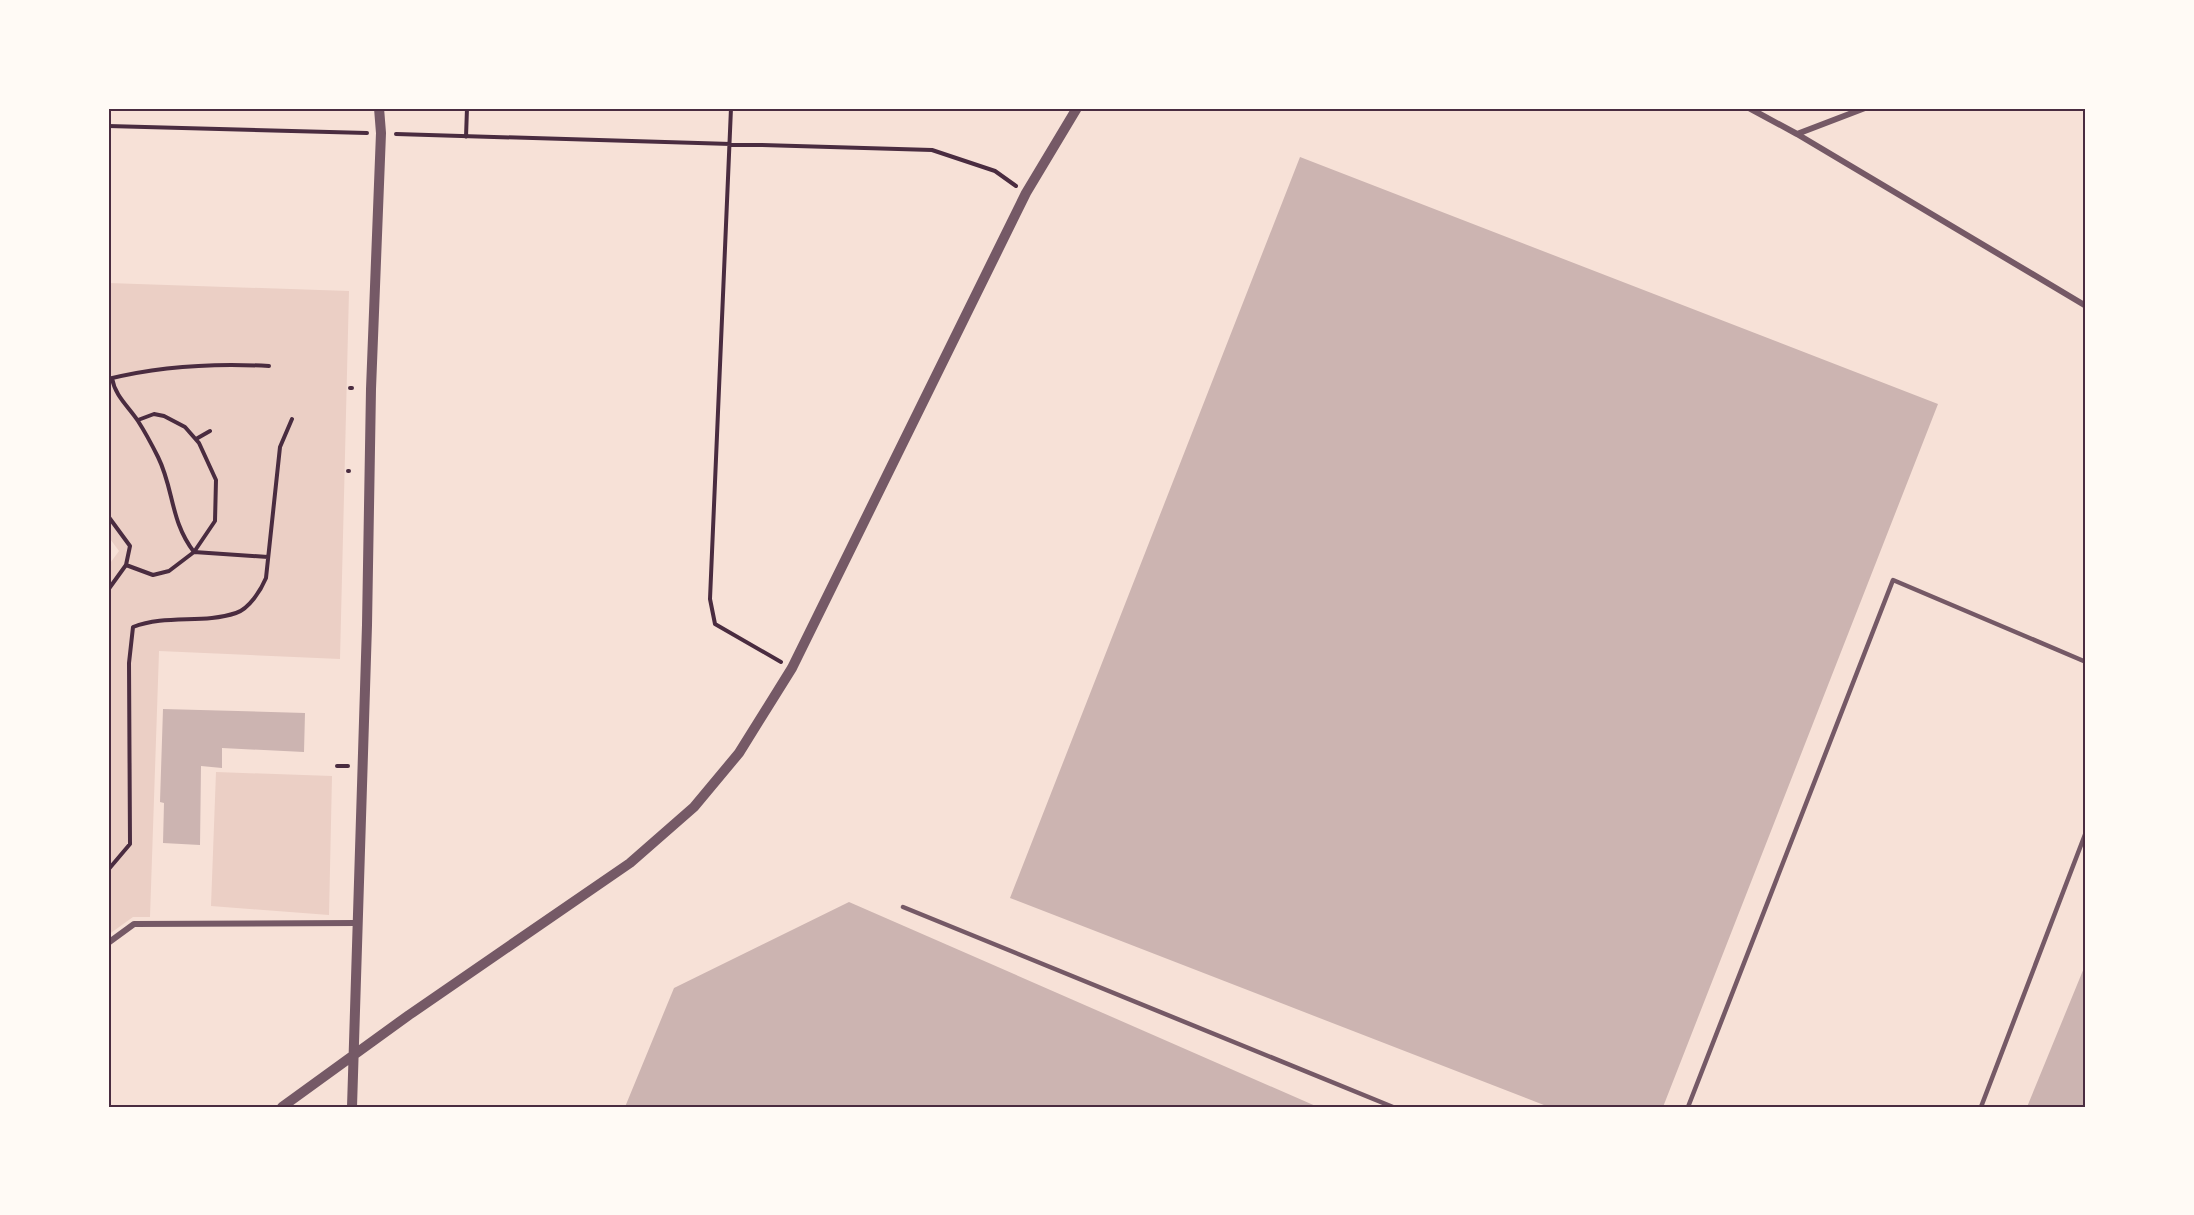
<svg xmlns="http://www.w3.org/2000/svg" width="2194" height="1215" viewBox="0 0 2194 1215" font-family="Helvetica,sans-serif">
	<style>
		.green { fill: #ebcfc5 }
		.building { fill: #ccb4b1 }
		.lines { fill: none; stroke-linecap: round; stroke-linejoin: round }
		.path { stroke: #4a2c40; stroke-width: 4 }
		.service { stroke: #755966; stroke-width: 4.5 }
		.minor { stroke: #755966; stroke-width: 6 }
		.tertiary { stroke: #755966; stroke-width: 10 }
		.neatline { fill: none; stroke: #4a2c40; stroke-width: 2 }
	</style>
	<rect width="100%" height="100%" fill="#f7e1d7"/>
	<path class="green" d="M 108,283 L 349,291 L 340,659 L 159,651 L 150,917 L 133,917 L 108,935 L 108,566 L 119,551 L 108,536 Z
		M 216,772 L 332,776 L 329,915 L 211,906 Z"/>
	<path class="building" d="M 1300,157 L 1938,404 L 1663,1107 L 1549,1107 L 1010,898 Z
		M 163,709 L 305,713 L 304,752 L 222,748 L 222,768 L 201,766 L 200,845 L 163,843 L 164,803 L 160,802 Z
		M 849,902 L 1318,1107 L 625,1107 L 674,988 Z
		M 2086,963 L 2086,1107 L 2027,1107 Z"/>
	<g class="lines">
		<path class="path" d="M 731,108 L 710,599 L 715,624 L 781,662
			M 108,126 L 367,133
			M 396,134 L 932,150 L 995,171 L 1016,186
			M 466,137 L 467,108
			M 112,378 C 115,396 128,406 138,421 C 145,432 152,445 158,457 C 174,489 170,521 194,552 L 268,557
			M 108,379 C 160,366 215,363 269,366
			M 350,388 L 352,388
			M 196,439 L 210,431
			M 348,471 L 349,471
			M 108,516 L 130,546 L 126,565 L 108,590
			M 126,565 L 153,575 L 169,571 L 194,552 L 215,521 L 216,480 L 199,443 L 185,427 L 164,416 L 154,414 L 138,420
			M 337,766 L 348,766
			M 108,870 L 130,844 L 129,663 L 133,627 C 166,614 203,624 236,613 C 249,609 261,590 266,578 L 280,447 L 292,419"/>
		<path class="service" d="M 903,907 L 1393,1107
			M 1688,1107 L 1893,580 L 2086,662
			M 1981,1107 L 2086,832"/>
		<path class="minor" d="M 1749,108 L 1797,134 L 2086,306
			M 1797,134 L 1865,108
			M 108,943 L 134,924 L 357,923"/>
		<path class="tertiary" d="M 282,1107 L 409,1015 L 630,863 L 694,807 L 739,753 L 792,668 L 1026,193 L 1077,108
			M 352,1107 L 367,625 L 371,389 L 381,133 L 379,108"/>
	</g>
	<rect width="2194" height="1215" fill="none" stroke="#fffaf5" stroke-width="219"/>
	<rect x="110" y="110" width="1974" height="996" class="neatline"/>
</svg>
